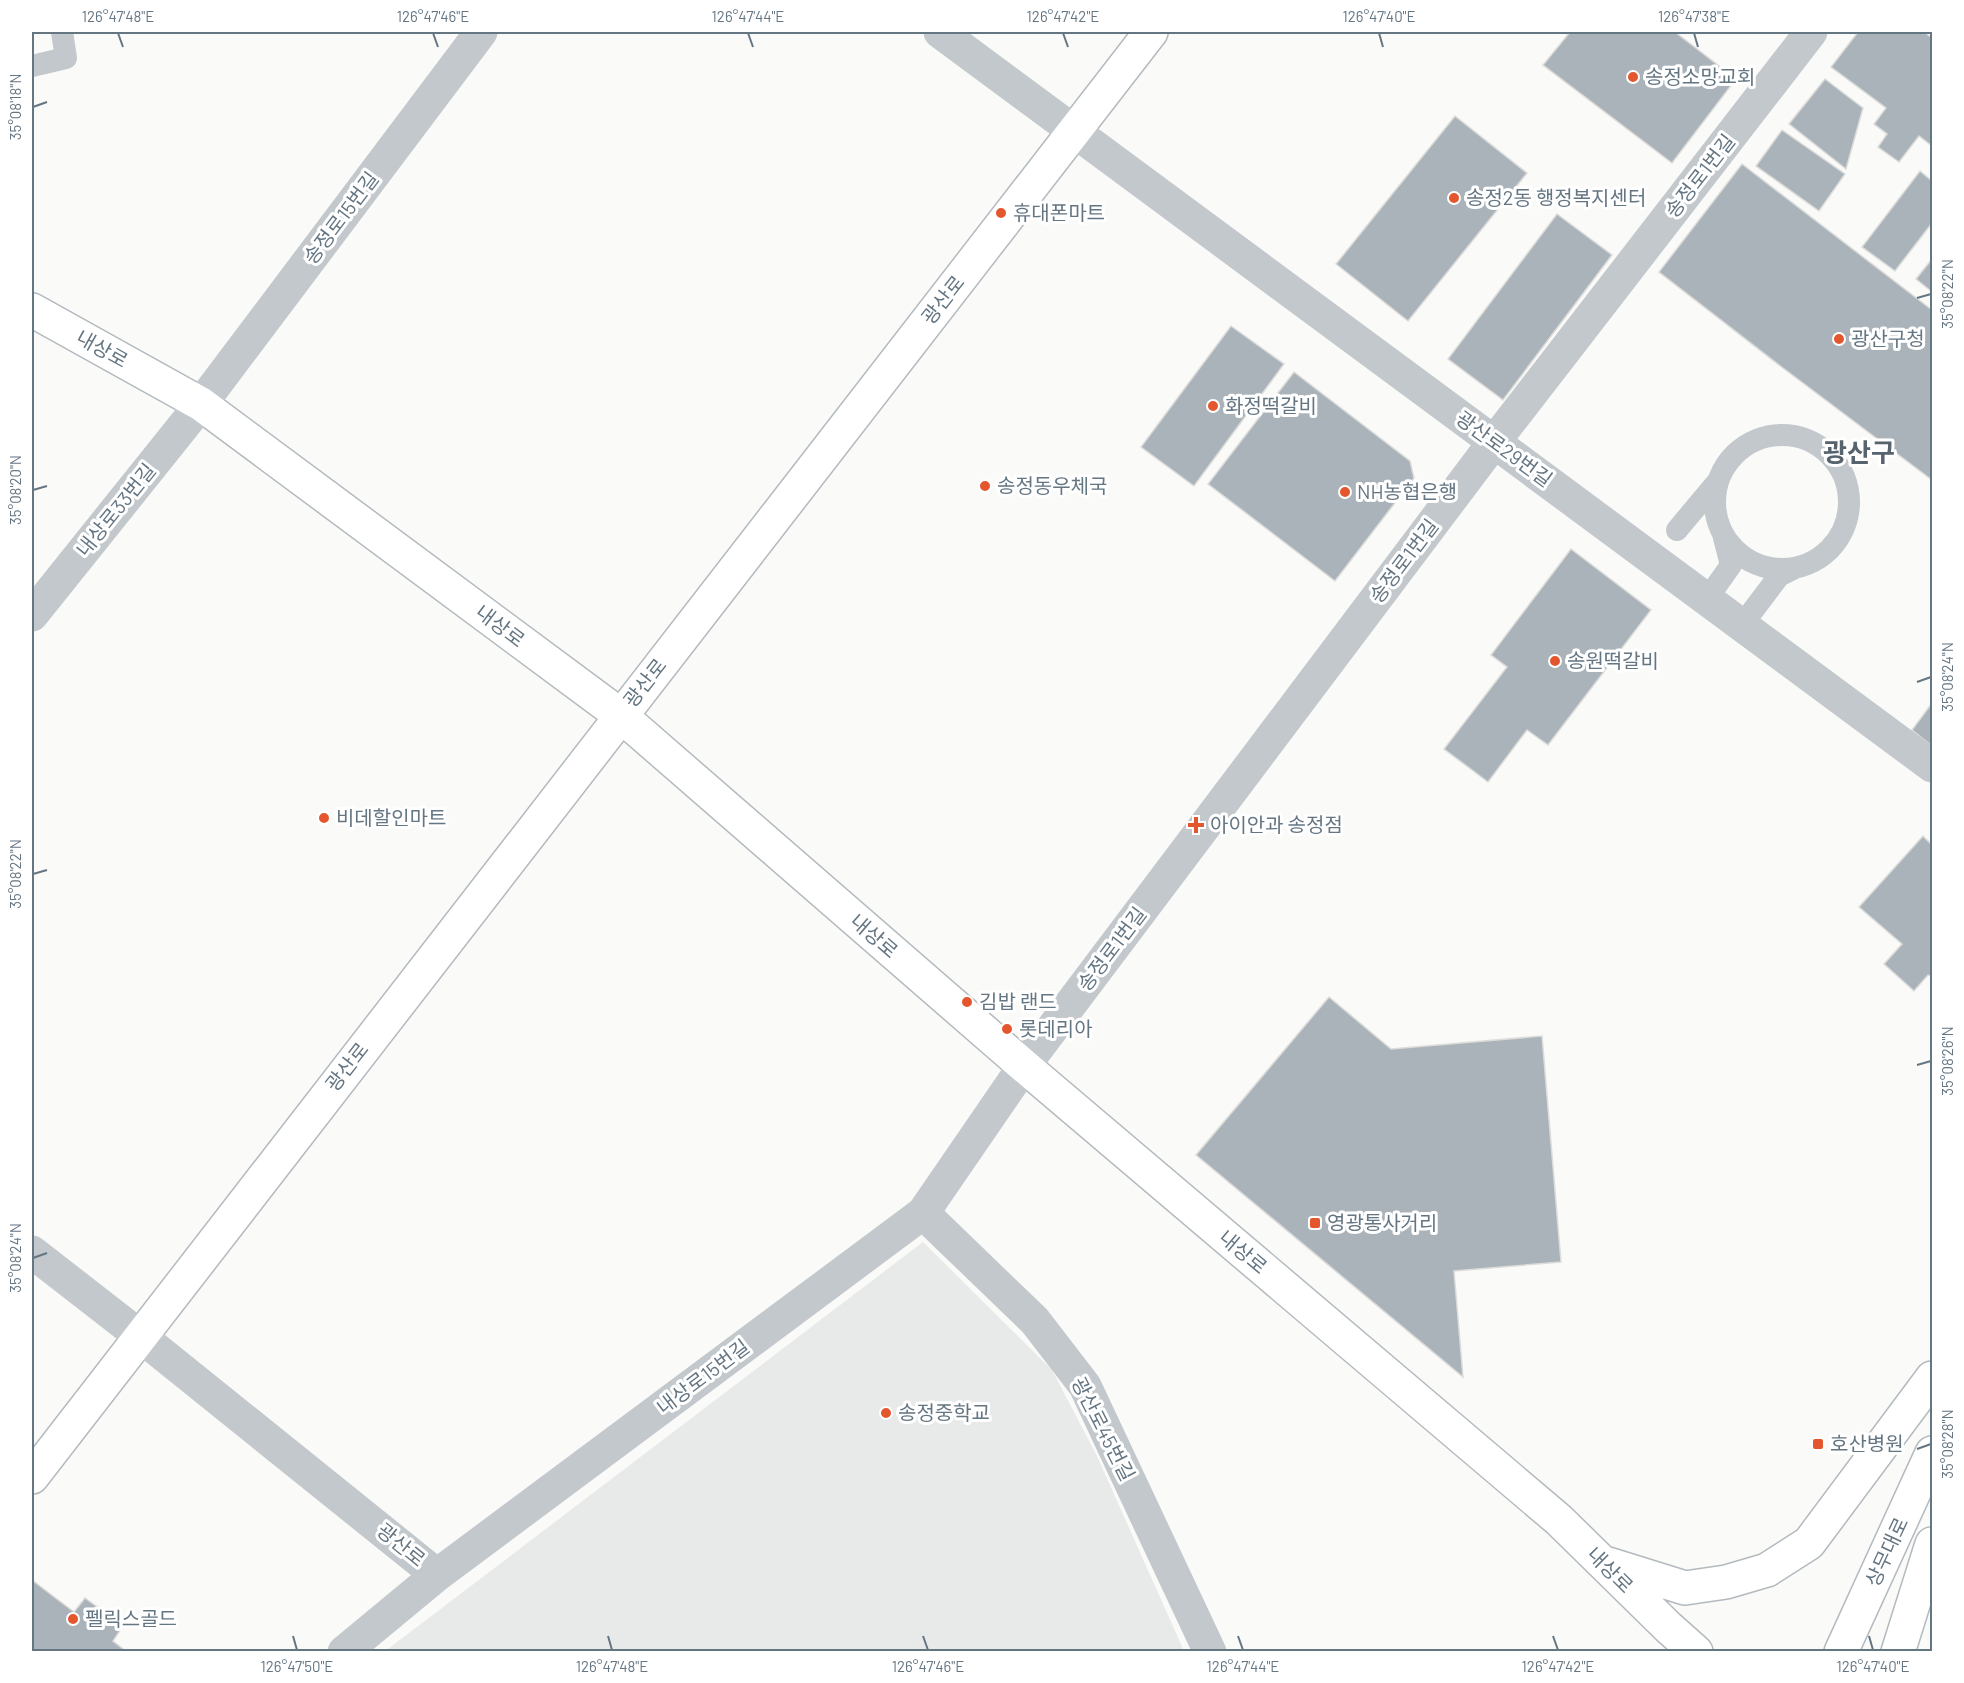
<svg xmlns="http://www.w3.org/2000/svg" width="1964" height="1683" viewBox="0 0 1964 1683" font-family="Barlow,'Noto Sans KR',sans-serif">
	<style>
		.built { fill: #e8e9e9 }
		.building { fill: #aab3b9; stroke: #dcdcda; stroke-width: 1.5 }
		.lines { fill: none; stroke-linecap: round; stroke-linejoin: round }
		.secondary-casing { stroke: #b3babf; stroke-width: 36 }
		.service { stroke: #c3c8cc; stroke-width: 22 }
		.minor { stroke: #c3c8cc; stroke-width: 33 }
		.secondary { stroke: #fff; stroke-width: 33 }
		.ticks { fill: none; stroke: #657683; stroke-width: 2 }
		.poi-dot { fill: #e4572e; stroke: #fff; stroke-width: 2 }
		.labels { text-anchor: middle; stroke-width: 6; stroke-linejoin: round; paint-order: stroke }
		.poi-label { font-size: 20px; fill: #657683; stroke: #fff; text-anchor: start }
		.street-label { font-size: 20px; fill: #657683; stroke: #fff }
		.district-label { font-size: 26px; font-weight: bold; fill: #57646e; stroke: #fff }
		.neatline { fill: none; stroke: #657683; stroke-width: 2 }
		.ticks-label { font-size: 15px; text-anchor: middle; fill: #657683 }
	</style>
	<rect width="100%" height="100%" fill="#fafaf8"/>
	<path class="built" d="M 923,1242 L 1052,1370 L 1097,1456 L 1184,1651 L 384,1652 Z"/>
	<path class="building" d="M 1570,32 L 1675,32 L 1736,79 L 1672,163 L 1543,65 Z
		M 1858,32 L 1924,32 L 1932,38 L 1932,146 L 1919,136 L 1899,162 L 1878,147 L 1887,134 L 1874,124 L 1886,108 L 1831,67 Z
		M 1825,79 L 1863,108 L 1846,169 L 1789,124 Z
		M 1455,116 L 1527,173 L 1408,321 L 1336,264 Z
		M 1782,130 L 1845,174 L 1819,211 L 1756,166 Z
		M 1742,164 L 1932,310 L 1932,480 L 1783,368 L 1659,272 Z
		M 1920,171 L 1932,181 L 1932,223 L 1895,271 L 1862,247 Z
		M 1557,214 L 1612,255 L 1503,400 L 1448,359 Z
		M 1932,259 L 1932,292 L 1916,279 Z
		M 1231,326 L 1284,364 L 1194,486 L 1141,447 Z
		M 1294,372 L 1410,461 L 1414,478 L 1335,581 L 1208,484 Z
		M 1571,549 L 1651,610 L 1548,745 L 1527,730 L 1488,782 L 1444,749 L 1507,667 L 1491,655 Z
		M 1932,703 L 1932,746 L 1912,730 Z
		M 1923,836 L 1932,845 L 1932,976 L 1928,975 L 1914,991 L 1884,964 L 1902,944 L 1859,907 Z
		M 1329,997 L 1391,1049 L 1542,1036 L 1561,1262 L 1454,1271 L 1463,1377 L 1196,1155 Z
		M 32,1580 L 74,1612 L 85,1598 L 123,1626 L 113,1641 L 127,1652 L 32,1652 Z"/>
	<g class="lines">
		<defs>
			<path id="secondary" d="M 32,310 L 201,404 L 620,715 L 1024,1066 L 1559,1520 L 1668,1627 L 1696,1652
				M 32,1477 L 1151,32
				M 1608,1564 L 1685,1588 L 1726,1582 L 1767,1570 L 1809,1543 L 1932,1378
				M 1841,1652 L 1932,1453
				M 1898,1652 L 1932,1544"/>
		</defs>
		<use href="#secondary" class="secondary-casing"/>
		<path class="service" d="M 32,66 L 66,58 L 62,32
			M1715 502a67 67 0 1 1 134 0a67 67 0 1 1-134 0Z
			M 1677,530 L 1718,481
			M 1707,599 L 1731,565 L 1724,538
			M 1742,625 L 1779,576 L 1795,568"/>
		<path class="minor" d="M 940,32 L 1932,766
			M 32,615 L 201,404 L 481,32
			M 923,1213 L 1035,1321 L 1085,1386 L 1210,1652
			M 32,1252 L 140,1336 L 437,1575
			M 344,1652 L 437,1575 L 923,1213 L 1024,1066 L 1494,442 L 1811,32"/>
		<use href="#secondary" class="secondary"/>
	</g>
	<path class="ticks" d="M 118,33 L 123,47M 433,33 L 438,47M 748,33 L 753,47M 1063,33 L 1068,47M 1379,33 L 1383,47M 1694,33 L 1698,47M 33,107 L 47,102M 1917,298 L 1931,294M 33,490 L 47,486M 1917,682 L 1931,677M 33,874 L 47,870M 1917,1065 L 1931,1061M 33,1258 L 47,1253M 1917,1449 L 1931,1444M 293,1636 L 297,1650M 608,1636 L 612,1650M 923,1636 L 928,1650M 1238,1636 L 1243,1650M 1553,1636 L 1558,1650M 1869,1636 L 1873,1650"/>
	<g class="poi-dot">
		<circle cx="1633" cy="77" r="6"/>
		<circle cx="1454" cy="198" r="6"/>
		<circle cx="1001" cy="213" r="6"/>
		<circle cx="1839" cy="339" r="6"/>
		<circle cx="1213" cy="406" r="6"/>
		<circle cx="985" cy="486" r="6"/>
		<circle cx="1345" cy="492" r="6"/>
		<circle cx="1555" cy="661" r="6"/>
		<circle cx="324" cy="818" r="6"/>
		<path d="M1193 816h6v6h6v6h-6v6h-6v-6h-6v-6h6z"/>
		<circle cx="967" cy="1002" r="6"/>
		<circle cx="1007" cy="1029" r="6"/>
		<rect x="1309" y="1217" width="12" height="12" rx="3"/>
		<circle cx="886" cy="1413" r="6"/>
		<rect x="1812" y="1438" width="12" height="12" rx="3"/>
		<circle cx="73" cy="1619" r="6"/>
	</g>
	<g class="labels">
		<g class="poi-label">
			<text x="1645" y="84">송정소망교회</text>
			<text x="1466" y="205">송정2동 행정복지센터</text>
			<text x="1013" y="220">휴대폰마트</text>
			<text x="1851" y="346">광산구청</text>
			<text x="1225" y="413">화정떡갈비</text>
			<text x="997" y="493">송정동우체국</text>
			<text x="1357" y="499">NH농협은행</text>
			<text x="1567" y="668">송원떡갈비</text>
			<text x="336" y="825">비데할인마트</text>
			<text x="1210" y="832">아이안과 송정점</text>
			<text x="979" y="1009">김밥 랜드</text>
			<text x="1019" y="1036">롯데리아</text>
			<text x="1327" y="1230">영광통사거리</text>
			<text x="898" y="1420">송정중학교</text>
			<text x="1830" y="1451">호산병원</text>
			<text x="85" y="1626">펠릭스골드</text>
		</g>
		<g class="street-label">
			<text transform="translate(1700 176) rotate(-52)" y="7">송정로1번길</text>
			<text transform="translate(341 218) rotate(-53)" y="7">송정로15번길</text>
			<text transform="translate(943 300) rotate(-52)" y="7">광산로</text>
			<text transform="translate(102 349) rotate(29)" y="7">내상로</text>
			<text transform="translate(1504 449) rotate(36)" y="7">광산로29번길</text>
			<text transform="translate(116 510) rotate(-51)" y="7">내상로33번길</text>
			<text transform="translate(1404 561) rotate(-53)" y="7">송정로1번길</text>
			<text transform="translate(500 626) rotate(37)" y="7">내상로</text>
			<text transform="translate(645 683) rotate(-52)" y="7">광산로</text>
			<text transform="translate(874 936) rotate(41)" y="7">내상로</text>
			<text transform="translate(1112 949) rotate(-53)" y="7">송정로1번길</text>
			<text transform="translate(347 1067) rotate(-52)" y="7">광산로</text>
			<text transform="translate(1243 1252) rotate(40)" y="7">내상로</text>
			<text transform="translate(703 1377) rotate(-37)" y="7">내상로15번길</text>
			<text transform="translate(1103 1429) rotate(63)" y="7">광산로45번길</text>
			<text transform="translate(401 1545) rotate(39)" y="7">광산로</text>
			<text transform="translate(1887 1552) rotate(-65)" y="7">상무대로</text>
			<text transform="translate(1610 1570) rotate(45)" y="7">내상로</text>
		</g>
		<g class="district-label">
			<text x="1859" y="462">광산구</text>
		</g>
	</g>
	<rect width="1964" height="1683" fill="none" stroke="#ffffff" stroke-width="66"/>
	<rect x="33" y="33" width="1898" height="1617" class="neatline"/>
	<g class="ticks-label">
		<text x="118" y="22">126°47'48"E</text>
		<text x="433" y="22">126°47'46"E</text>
		<text x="748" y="22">126°47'44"E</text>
		<text x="1063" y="22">126°47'42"E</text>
		<text x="1379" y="22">126°47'40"E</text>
		<text x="1694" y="22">126°47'38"E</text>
		<text transform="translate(16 107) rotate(-90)" y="5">35°08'18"N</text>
		<text transform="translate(1948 294) rotate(-90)" y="5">35°08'22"N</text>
		<text transform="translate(16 490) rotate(-90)" y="5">35°08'20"N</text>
		<text transform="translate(1948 677) rotate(-90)" y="5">35°08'24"N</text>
		<text transform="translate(16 874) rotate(-90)" y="5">35°08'22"N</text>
		<text transform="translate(1948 1061) rotate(-90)" y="5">35°08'26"N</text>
		<text transform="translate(16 1258) rotate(-90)" y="5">35°08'24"N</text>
		<text transform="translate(1948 1444) rotate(-90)" y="5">35°08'28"N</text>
		<text x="297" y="1672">126°47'50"E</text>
		<text x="612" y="1672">126°47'48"E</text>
		<text x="928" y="1672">126°47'46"E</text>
		<text x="1243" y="1672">126°47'44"E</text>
		<text x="1558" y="1672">126°47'42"E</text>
		<text x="1873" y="1672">126°47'40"E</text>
	</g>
</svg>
